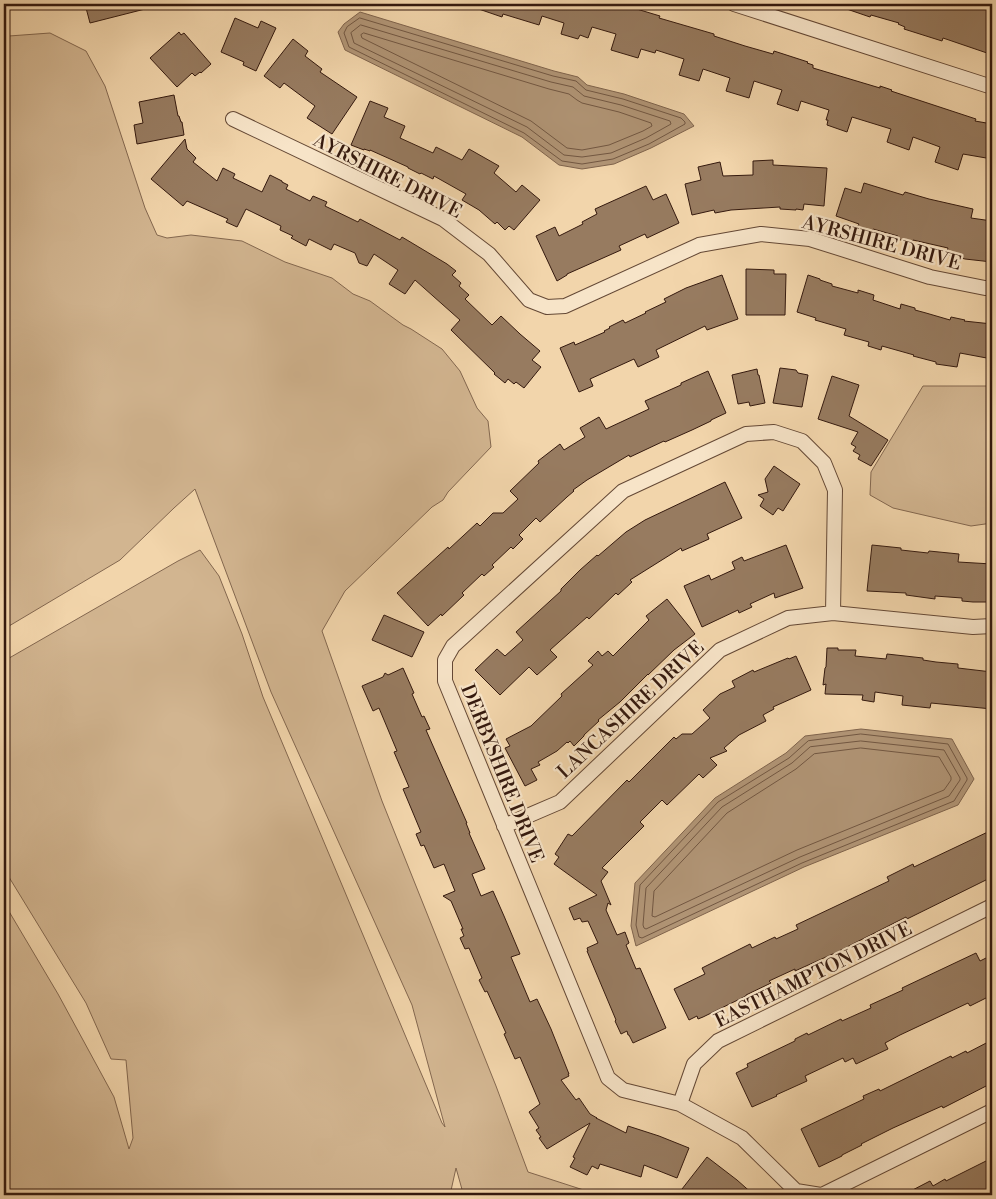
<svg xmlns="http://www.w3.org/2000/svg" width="996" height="1199" viewBox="0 0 996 1199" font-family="'Libre Bodoni',serif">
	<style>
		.green { fill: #d2b590; stroke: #83674f }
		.water { fill: #b19576; stroke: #7f634c }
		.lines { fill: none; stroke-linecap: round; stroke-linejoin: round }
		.shore { stroke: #725742; stroke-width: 1 }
		.building { fill: #977b60; stroke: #34190e }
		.street-casing { stroke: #644835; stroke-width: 16 }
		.street { stroke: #f7e4c8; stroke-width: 14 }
		.labels { text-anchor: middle; stroke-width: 4.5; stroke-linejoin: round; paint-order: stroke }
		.street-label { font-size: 19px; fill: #34190e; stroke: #f7e4c8 }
	</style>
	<rect width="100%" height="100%" fill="#f2d5ab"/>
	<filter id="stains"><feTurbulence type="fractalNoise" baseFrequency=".004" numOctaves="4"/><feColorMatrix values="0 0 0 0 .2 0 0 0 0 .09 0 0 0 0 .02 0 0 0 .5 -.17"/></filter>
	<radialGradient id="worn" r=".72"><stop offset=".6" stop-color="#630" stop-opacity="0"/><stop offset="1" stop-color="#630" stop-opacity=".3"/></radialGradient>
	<path class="green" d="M 50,33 L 86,51 L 105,86 L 145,208 L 157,235 L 167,238 L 191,235 L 242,241 L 285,262 L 332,278 L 353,294 L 370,301 L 403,325 L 411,329 L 442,349 L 460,371 L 477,408 L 488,421 L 491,447 L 448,492 L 443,500 L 432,507 L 345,591 L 322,631 L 382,801 L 496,1086 L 528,1172 L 599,1195 L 462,1195 L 463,1193 L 456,1168 L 450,1195 L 399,1195 L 394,1191 L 391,1190 L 341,1195 L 4,1195 L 4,903 L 58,994 L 114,1097 L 129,1149 L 133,1138 L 126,1060 L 111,1059 L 86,1003 L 4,869 L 4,661 L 178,561 L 200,550 L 219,576 L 242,634 L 263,697 L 442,1123 L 445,1127 L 412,1005 L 271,692 L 195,489 L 174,508 L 120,560 L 4,629 L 4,38 L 9,36 Z
		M 923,386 L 992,386 L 992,523 L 971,526 L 893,508 L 870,495 L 871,472 Z"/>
	<path class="water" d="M 360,12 L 554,71 L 578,77 L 587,85 L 624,94 L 684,114 L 694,126 L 651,148 L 614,164 L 582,169 L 559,165 L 522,137 L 345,50 L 338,32 L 344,24 Z
		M 861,729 L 952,739 L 974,779 L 958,805 L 804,867 L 636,946 L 631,926 L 635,883 L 715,798 L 786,753 L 805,736 Z"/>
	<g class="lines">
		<path class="shore" d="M 360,18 L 553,76 L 576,81 L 586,90 L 623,99 L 681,118 L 685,122 L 685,124 L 649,144 L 613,159 L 582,164 L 562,161 L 524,133 L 349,47 L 344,33 L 347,27 Z
			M 361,25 L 551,82 L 573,87 L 584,96 L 621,105 L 670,121 L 671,124 L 646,138 L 611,153 L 582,157 L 564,155 L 527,127 L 354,43 L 351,33 Z
			M 364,33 L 549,89 L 569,94 L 577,100 L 582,103 L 619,112 L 651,123 L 652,126 L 643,131 L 609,145 L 582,150 L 567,148 L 531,121 L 362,38 L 361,35 Z
			M 861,734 L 948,744 L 967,778 L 967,780 L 954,801 L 802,863 L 642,938 L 639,937 L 636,925 L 640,885 L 718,802 L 789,758 L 808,741 Z
			M 861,741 L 944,750 L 960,778 L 960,780 L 949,796 L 800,857 L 646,929 L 644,928 L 643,925 L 646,888 L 722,807 L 792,763 L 810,747 Z
			M 861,748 L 939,757 L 951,777 L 951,780 L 944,790 L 797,850 L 655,917 L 652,916 L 654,891 L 727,813 L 796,769 L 814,754 Z"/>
	</g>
	<path class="building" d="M 85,4 L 149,4 L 149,8 L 90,23 Z
		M 470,4 L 620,4 L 660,16 L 659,18 L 714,34 L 714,36 L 745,46 L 773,54 L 774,51 L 808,62 L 807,63 L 813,65 L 813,68 L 880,88 L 880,86 L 892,90 L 891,91 L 976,119 L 975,121 L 992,124 L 992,159 L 963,154 L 958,170 L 935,162 L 940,147 L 913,137 L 909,150 L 887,142 L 891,129 L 852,117 L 847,132 L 827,125 L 828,120 L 826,120 L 829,110 L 801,101 L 798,111 L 777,104 L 782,90 L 754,81 L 749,98 L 726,91 L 730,78 L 703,69 L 699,81 L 679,75 L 684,59 L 656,50 L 655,53 L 641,49 L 638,58 L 611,50 L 616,34 L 592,27 L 588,38 L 580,35 L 578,39 L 561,34 L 564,23 L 542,16 L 539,25 L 503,14 L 502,17 L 470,6 Z
		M 838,4 L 983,4 L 992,6 L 992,53 L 987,51 L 987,53 L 943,38 L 942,41 L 904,29 L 905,27 L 898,24 L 899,23 L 871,15 L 870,17 L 838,6 Z
		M 235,18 L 258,28 L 261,21 L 276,28 L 256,71 L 243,65 L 244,62 L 221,52 Z
		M 179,32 L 181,35 L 184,33 L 211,64 L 201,73 L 200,72 L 195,76 L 192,73 L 177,87 L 150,58 Z
		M 293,39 L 308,51 L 305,56 L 322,69 L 320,72 L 357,97 L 332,134 L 307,118 L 315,106 L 284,83 L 280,88 L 264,76 Z
		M 174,95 L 178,116 L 179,116 L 181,122 L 182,122 L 184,135 L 137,144 L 134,125 L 143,123 L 139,102 Z
		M 370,101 L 388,108 L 384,117 L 405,126 L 400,138 L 433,153 L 436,147 L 462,160 L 469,149 L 499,166 L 494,173 L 516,192 L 522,185 L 540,200 L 514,230 L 509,226 L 505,230 L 497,222 L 495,224 L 479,210 L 462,200 L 466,194 L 434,176 L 433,179 L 421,173 L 420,174 L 408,168 L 408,167 L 370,150 L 370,151 L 364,149 L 364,150 L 351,145 Z
		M 185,139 L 187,149 L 196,158 L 193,162 L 217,181 L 223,168 L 235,174 L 233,178 L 262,192 L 270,175 L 282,181 L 282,182 L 288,185 L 286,189 L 310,201 L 313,196 L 327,202 L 325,206 L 358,222 L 360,219 L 400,240 L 402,237 L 447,264 L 456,271 L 452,275 L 461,283 L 459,286 L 469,295 L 465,299 L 492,325 L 501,316 L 520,334 L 540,351 L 532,360 L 541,367 L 524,388 L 516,382 L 514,384 L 508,379 L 505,383 L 494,374 L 495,373 L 451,330 L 460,320 L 415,280 L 405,294 L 389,284 L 398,270 L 374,254 L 367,266 L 359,263 L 355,253 L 334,244 L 331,250 L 309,239 L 306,246 L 291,238 L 293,236 L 280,230 L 281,226 L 246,209 L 237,227 L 226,222 L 228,219 L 187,201 L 183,206 L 151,179 Z
		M 773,160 L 773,165 L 827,168 L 824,206 L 804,204 L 803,210 L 796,209 L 796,210 L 780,209 L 780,207 L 731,210 L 715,213 L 714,210 L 692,215 L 685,184 L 701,180 L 698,167 L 720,162 L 723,176 L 753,175 L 753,161 Z
		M 864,183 L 903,195 L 905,192 L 929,199 L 973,209 L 971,218 L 992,221 L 992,262 L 965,259 L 946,254 L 948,248 L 913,240 L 912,243 L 897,239 L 898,236 L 873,229 L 872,231 L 857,227 L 859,224 L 836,216 L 845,188 L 861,193 Z
		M 646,186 L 653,200 L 666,194 L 679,223 L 647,238 L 645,234 L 619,246 L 621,250 L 567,274 L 567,275 L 557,281 L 536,236 L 555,227 L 559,236 L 583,224 L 582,222 L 597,214 L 595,209 Z
		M 746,269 L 774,270 L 774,274 L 786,274 L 785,315 L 746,315 Z
		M 722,275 L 738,319 L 707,330 L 705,326 L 656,350 L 659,357 L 638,367 L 634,359 L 590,379 L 593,386 L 579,392 L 560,348 L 574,342 L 575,345 L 605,332 L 604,331 L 610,328 L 609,327 L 623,320 L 625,323 L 646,313 L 645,312 L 666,302 L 664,299 L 686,288 Z
		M 808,275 L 820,279 L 820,280 L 832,284 L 832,286 L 858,293 L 858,290 L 874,295 L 873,300 L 900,309 L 901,304 L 915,308 L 915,310 L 926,313 L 950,320 L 951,317 L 965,320 L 964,321 L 992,324 L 992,359 L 960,353 L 957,367 L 936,364 L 936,362 L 913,356 L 914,355 L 882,346 L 881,350 L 868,346 L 869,342 L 844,335 L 846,329 L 815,320 L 816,318 L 797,312 Z
		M 780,368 L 796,370 L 798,373 L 808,375 L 802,407 L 773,403 Z
		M 757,369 L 758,375 L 759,375 L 765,403 L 750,406 L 749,402 L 738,404 L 732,375 Z
		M 708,371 L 726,413 L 711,420 L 711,421 L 692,430 L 665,442 L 664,441 L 630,457 L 629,455 L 587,480 L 573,490 L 574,491 L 567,497 L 540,522 L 536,518 L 519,535 L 523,539 L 513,549 L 511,547 L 492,565 L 494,567 L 484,576 L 482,574 L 462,593 L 464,595 L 442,616 L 441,614 L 428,626 L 397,593 L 448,547 L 449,549 L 477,523 L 480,526 L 493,513 L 503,513 L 518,499 L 510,491 L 539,463 L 538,461 L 560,444 L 564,450 L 585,437 L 580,428 L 599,417 L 606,429 L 649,409 L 645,401 L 681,385 L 681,383 Z
		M 832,376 L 859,385 L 849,416 L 888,440 L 871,466 L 858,459 L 860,455 L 853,451 L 856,447 L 851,444 L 858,432 L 818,419 Z
		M 774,466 L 800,484 L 783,511 L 778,508 L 773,515 L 760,506 L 764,499 L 758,495 L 768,492 L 765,479 Z
		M 725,482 L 742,518 L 707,534 L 709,539 L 682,551 L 681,548 L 630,580 L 632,582 L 618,595 L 616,593 L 589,619 L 587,617 L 550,650 L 557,657 L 537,675 L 529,667 L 500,695 L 475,670 L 497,649 L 505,656 L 523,640 L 516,632 L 561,591 L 561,589 L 580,570 L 597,555 L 598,556 L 626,532 L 645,520 Z
		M 786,545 L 803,588 L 775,598 L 774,593 L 750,604 L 752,607 L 739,613 L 738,610 L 702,627 L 684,586 L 709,575 L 711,580 L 735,569 L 732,562 L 742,557 L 744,561 Z
		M 872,545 L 901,548 L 901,550 L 928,553 L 929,551 L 959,554 L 958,562 L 992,564 L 992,602 L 973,602 L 962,601 L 962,598 L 935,596 L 935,599 L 906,595 L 906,593 L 867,591 Z
		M 667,599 L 695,634 L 674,650 L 648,675 L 648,674 L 620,702 L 598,720 L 599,721 L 584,735 L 584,736 L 574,746 L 570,741 L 568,743 L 567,742 L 557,751 L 538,762 L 540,765 L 531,769 L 537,780 L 525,786 L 505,748 L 510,746 L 506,739 L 531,726 L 562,696 L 561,694 L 593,665 L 588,661 L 598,651 L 602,656 L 608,651 L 613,656 L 649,620 L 646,616 Z
		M 384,615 L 424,632 L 412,657 L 372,640 Z
		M 827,648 L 838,648 L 838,650 L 856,650 L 855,656 L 886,659 L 887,654 L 923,658 L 923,660 L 936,662 L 958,664 L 958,668 L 992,672 L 992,709 L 931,703 L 930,708 L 902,705 L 903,696 L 875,692 L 874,702 L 862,700 L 863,695 L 825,694 L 826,684 L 823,685 L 825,668 L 826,667 Z
		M 796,656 L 811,690 L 773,707 L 774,709 L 763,715 L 766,721 L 739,735 L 724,748 L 727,751 L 710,758 L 717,765 L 703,778 L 699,774 L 667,805 L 662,800 L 640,822 L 644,826 L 602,868 L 608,872 L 601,881 L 611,905 L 608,903 L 606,910 L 617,935 L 625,932 L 629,943 L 626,945 L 636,969 L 640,968 L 666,1028 L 633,1043 L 629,1035 L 628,1035 L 627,1031 L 621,1034 L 615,1021 L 616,1020 L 587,951 L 588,951 L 587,948 L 598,943 L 588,921 L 582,922 L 580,918 L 574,920 L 569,908 L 597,895 L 554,864 L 559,857 L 555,854 L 568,834 L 572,836 L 627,780 L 629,782 L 674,737 L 676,739 L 682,734 L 692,734 L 710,718 L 703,710 L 720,694 L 735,687 L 732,681 L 753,670 L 754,672 L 788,658 L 789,659 Z
		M 403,668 L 414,693 L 412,694 L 422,717 L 424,716 L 430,729 L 426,730 L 467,823 L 466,823 L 470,833 L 469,833 L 485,869 L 472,874 L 481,896 L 493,891 L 504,916 L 520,954 L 511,957 L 530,1002 L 537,999 L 551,1029 L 569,1074 L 568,1074 L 569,1076 L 561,1080 L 576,1100 L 579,1098 L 590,1114 L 597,1118 L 596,1118 L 626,1133 L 628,1126 L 659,1136 L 689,1148 L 677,1178 L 644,1165 L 641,1177 L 600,1164 L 598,1169 L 592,1166 L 587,1175 L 570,1167 L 575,1158 L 573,1157 L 590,1123 L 547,1149 L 539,1138 L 541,1137 L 536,1130 L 539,1128 L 529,1112 L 540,1104 L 520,1057 L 515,1059 L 504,1034 L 506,1033 L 487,991 L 485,992 L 479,980 L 482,978 L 469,948 L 465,949 L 460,938 L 464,936 L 461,929 L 463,929 L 451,901 L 443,896 L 455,891 L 444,864 L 434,868 L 424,845 L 421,846 L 416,834 L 421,832 L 403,789 L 409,787 L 394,752 L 397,751 L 379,708 L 373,711 L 362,686 L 383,677 L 385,673 L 388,675 Z
		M 992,830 L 992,877 L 907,919 L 906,917 L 837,952 L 795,971 L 795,969 L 769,981 L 771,983 L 746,995 L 746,996 L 703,1017 L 698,1019 L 697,1016 L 689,1020 L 674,989 L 705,974 L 702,968 L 750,944 L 752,948 L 775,937 L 776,939 L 798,929 L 796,925 L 889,881 L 887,877 L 913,864 L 914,867 Z
		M 976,953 L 980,961 L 992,955 L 992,995 L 970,1006 L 968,1003 L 900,1035 L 885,1043 L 888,1049 L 856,1064 L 853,1058 L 845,1062 L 843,1058 L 805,1076 L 807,1081 L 776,1095 L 777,1096 L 752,1107 L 736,1073 L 748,1067 L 747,1064 L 795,1041 L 795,1039 L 807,1033 L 808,1035 L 841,1019 L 842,1021 L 871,1008 L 870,1005 L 903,990 L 902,988 Z
		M 992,1040 L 992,1083 L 943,1108 L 942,1106 L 893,1128 L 861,1144 L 862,1145 L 842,1155 L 842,1156 L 819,1167 L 801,1129 L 864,1099 L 863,1096 L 879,1089 L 880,1091 L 951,1056 L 952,1058 L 966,1051 L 967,1053 Z
		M 707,1157 L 737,1180 L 754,1195 L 690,1195 L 682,1189 Z
		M 992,1158 L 992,1195 L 903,1195 L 930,1181 L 933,1186 L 945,1179 L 946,1181 Z"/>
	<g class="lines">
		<defs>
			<path id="street" d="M 734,4 L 992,87
				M 233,119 L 443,219 L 489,254 L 529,300 L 547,307 L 565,306 L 699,245 L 761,234 L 810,239 L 930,277 L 985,288 L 992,288
				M 504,826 L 560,802 L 720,650 L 788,618 L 833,613 L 973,627 L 992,626
				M 680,1104 L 694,1064 L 718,1041 L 992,906
				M 821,1195 L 796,1191 L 742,1138 L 680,1104 L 623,1090 L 608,1078 L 445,681 L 445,660 L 453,646 L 623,491 L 746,434 L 774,432 L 802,441 L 824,463 L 835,490 L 833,613
				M 822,1195 L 992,1111"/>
		</defs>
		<use href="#street" class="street-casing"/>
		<use href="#street" class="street"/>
	</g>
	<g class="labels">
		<g class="street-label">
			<text transform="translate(388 175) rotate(27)" y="7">AYRSHIRE DRIVE</text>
			<text transform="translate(882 242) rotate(15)" y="7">AYRSHIRE DRIVE</text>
			<text transform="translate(630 709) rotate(-43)" y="7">LANCASHIRE DRIVE</text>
			<text transform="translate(503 773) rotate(68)" y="7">DERBYSHIRE DRIVE</text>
			<text transform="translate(813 974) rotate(-26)" y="7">EASTHAMPTON DRIVE</text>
		</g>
	</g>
	<rect width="996" height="1199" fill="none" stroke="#f2d5ab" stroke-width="20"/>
	<rect x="5" y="5" width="986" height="1189" fill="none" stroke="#34190e" stroke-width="2.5"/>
	<rect x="10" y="10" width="976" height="1179" fill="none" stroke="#34190e"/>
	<rect width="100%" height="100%" filter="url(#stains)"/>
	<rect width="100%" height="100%" fill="url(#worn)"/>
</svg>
